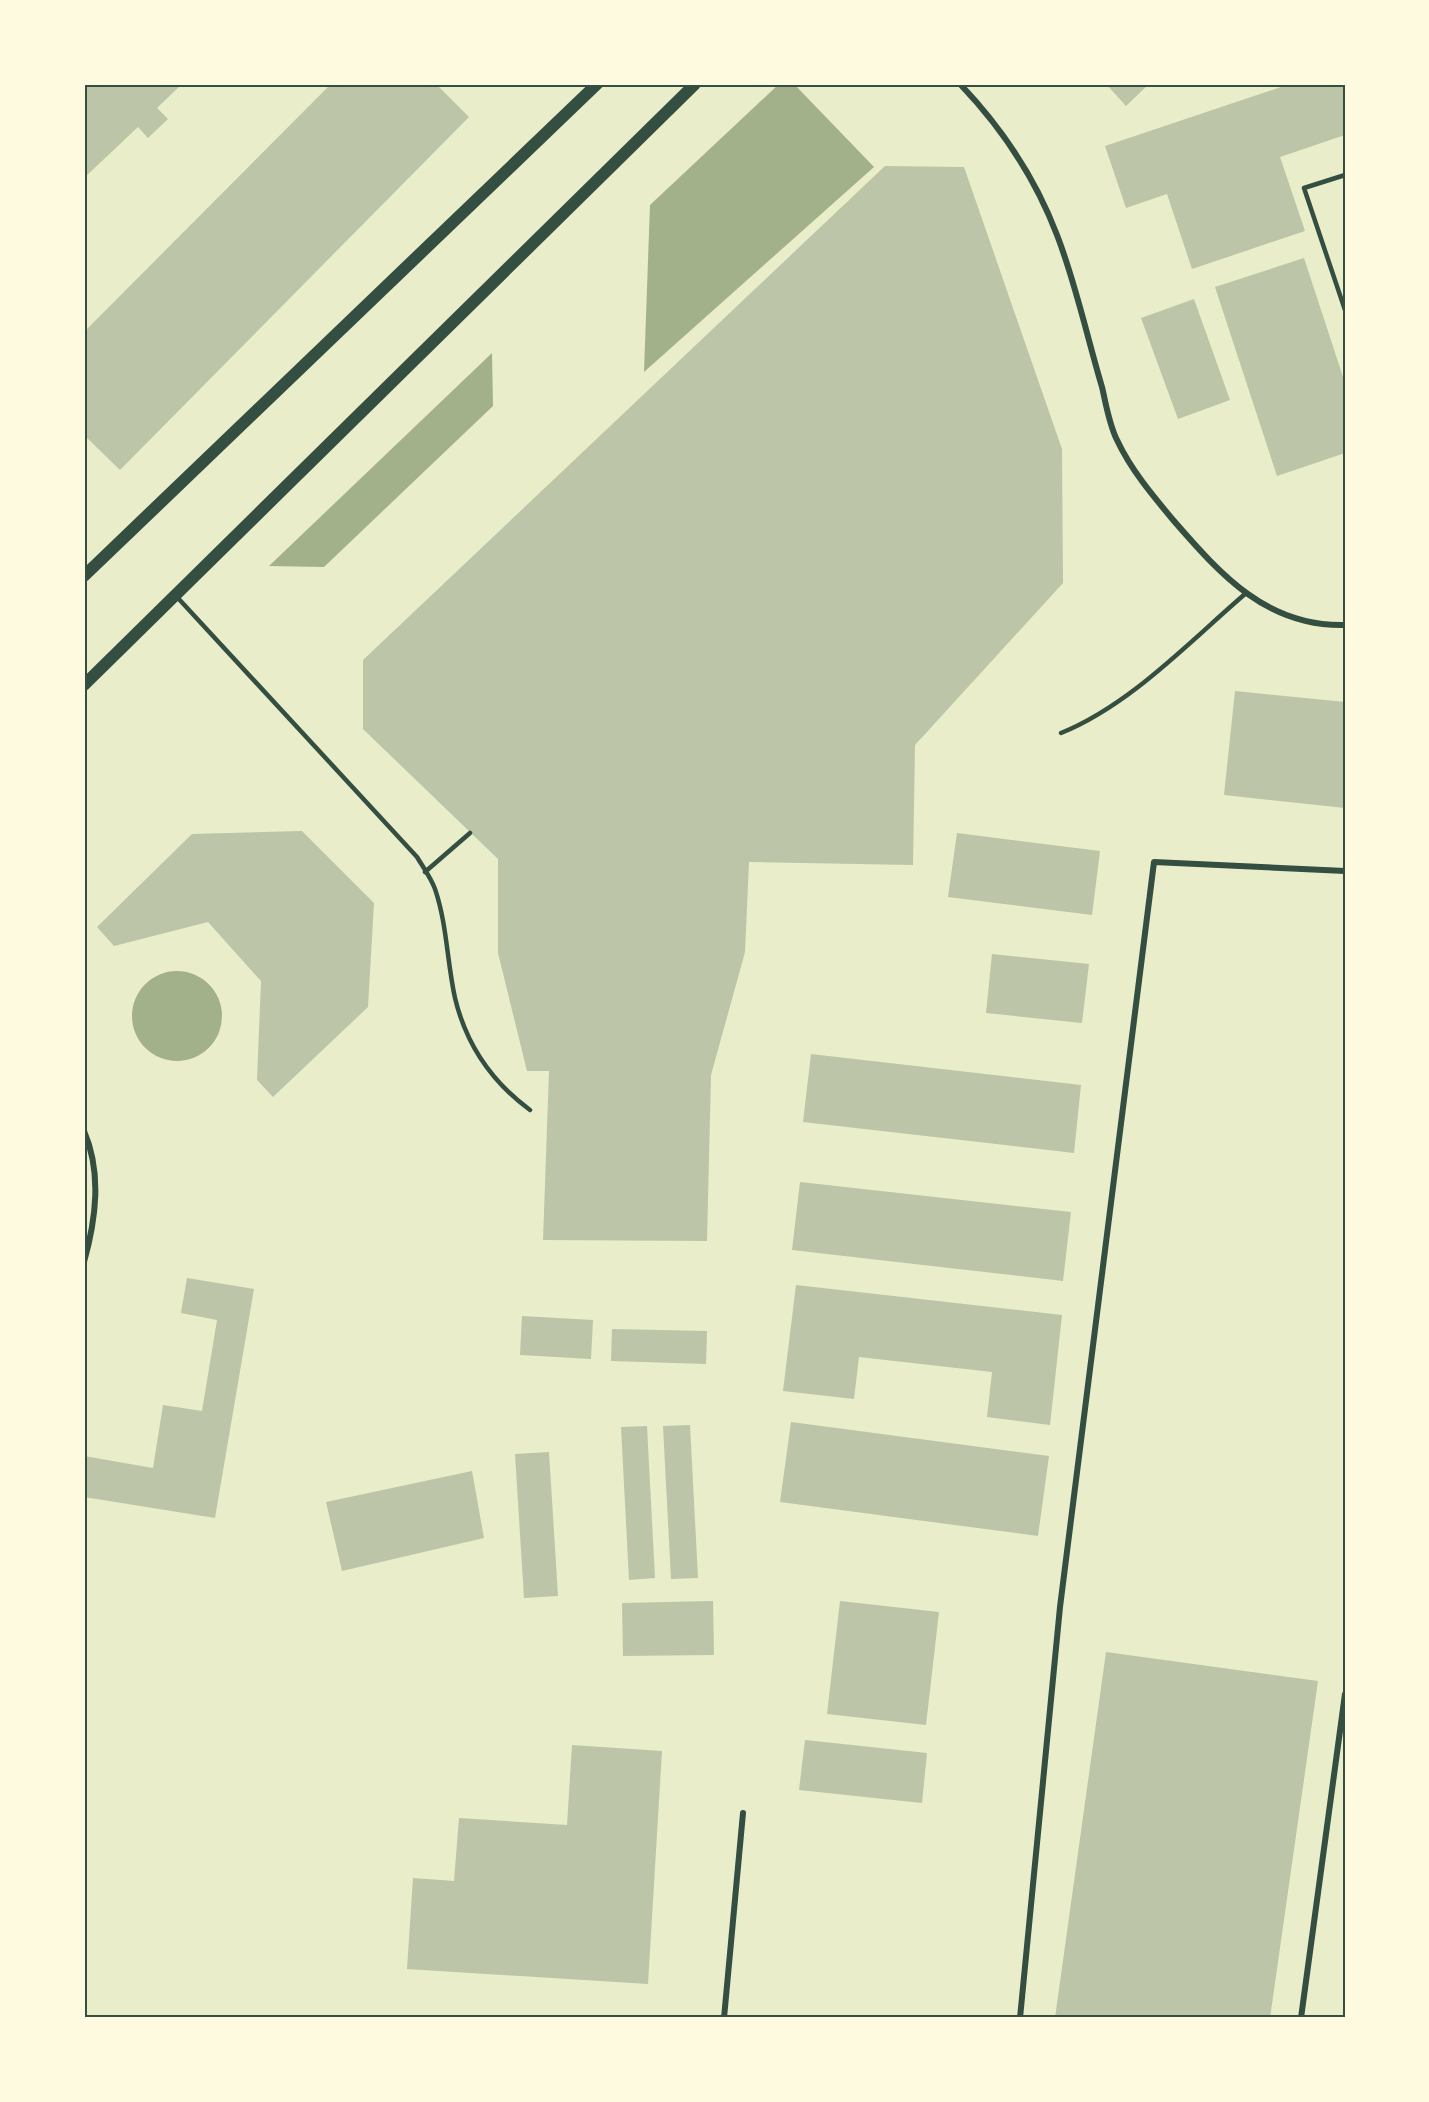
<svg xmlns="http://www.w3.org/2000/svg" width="1429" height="2102" viewBox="0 0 1429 2102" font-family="Ubuntu,sans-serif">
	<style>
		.water { fill: #a3b18a }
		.building { fill: #bcc5a7 }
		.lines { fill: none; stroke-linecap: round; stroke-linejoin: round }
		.service { stroke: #344e41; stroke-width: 4.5 }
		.minor { stroke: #344e41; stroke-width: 6 }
		.secondary { stroke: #344e41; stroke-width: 12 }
		.neatline { fill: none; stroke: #344e41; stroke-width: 2 }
	</style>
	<rect width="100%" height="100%" fill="#e9edc9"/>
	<path class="water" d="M 779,84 L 794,84 L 874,167 L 644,372 L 650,205 Z
		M 492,353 L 493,406 L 324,567 L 269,566 Z
		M132 1016a45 45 0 1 1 90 0a45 45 0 1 1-90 0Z"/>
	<path class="building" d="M 84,84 L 182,84 L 157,108 L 168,119 L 148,138 L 138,127 L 84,178 Z
		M 331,84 L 436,84 L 469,117 L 120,470 L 84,435 L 84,332 Z
		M 1106,84 L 1149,84 L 1126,106 Z
		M 1290,84 L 1345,84 L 1345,135 L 1280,157 L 1305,231 L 1192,269 L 1167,194 L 1126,208 L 1105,146 Z
		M 885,166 L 964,167 L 1062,449 L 1063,583 L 915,745 L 913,865 L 749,862 L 745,952 L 711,1075 L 707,1241 L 543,1240 L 549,1071 L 527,1071 L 498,953 L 498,859 L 363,729 L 363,660 Z
		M 1304,258 L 1345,383 L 1345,453 L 1277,476 L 1215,287 Z
		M 1194,299 L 1230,400 L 1178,419 L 1141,318 Z
		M 1235,691 L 1345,702 L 1345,808 L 1224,795 Z
		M 302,831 L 374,903 L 368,1007 L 273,1097 L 257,1080 L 261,981 L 208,922 L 114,946 L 97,927 L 192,834 Z
		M 957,833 L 1100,851 L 1092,915 L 948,897 Z
		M 992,954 L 1089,964 L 1082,1023 L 986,1013 Z
		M 811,1054 L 1081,1085 L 1074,1153 L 803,1122 Z
		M 800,1182 L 1071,1212 L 1063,1281 L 792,1250 Z
		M 187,1278 L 254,1289 L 215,1518 L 84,1497 L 84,1456 L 153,1468 L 163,1405 L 202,1411 L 217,1320 L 181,1313 Z
		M 796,1285 L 1062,1315 L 1050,1425 L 987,1417 L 992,1372 L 859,1357 L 854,1399 L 783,1391 Z
		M 522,1316 L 593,1320 L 591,1359 L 520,1355 Z
		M 612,1329 L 707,1331 L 706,1364 L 611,1361 Z
		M 791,1422 L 1049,1456 L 1038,1536 L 780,1502 Z
		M 690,1425 L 698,1578 L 671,1579 L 663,1426 Z
		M 647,1426 L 655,1578 L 629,1580 L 621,1427 Z
		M 549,1452 L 558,1596 L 524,1598 L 515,1454 Z
		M 472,1471 L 484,1538 L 342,1571 L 326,1502 Z
		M 713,1601 L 714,1655 L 623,1656 L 622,1603 Z
		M 840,1601 L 939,1612 L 926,1725 L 827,1714 Z
		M 1106,1652 L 1318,1681 L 1270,2018 L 1055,2018 Z
		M 805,1740 L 927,1753 L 922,1803 L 799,1790 Z
		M 572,1745 L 662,1751 L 648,1984 L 407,1969 L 413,1878 L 454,1881 L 459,1818 L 567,1825 Z"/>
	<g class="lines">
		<path class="service" d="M 1345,175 L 1304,188 L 1345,310
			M 177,597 L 417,857 C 423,867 431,878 435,889 C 447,924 447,962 455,998 C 466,1044 492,1082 530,1110
			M 1061,733 C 1130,705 1188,643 1245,594
			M 425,872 L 470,833"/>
		<path class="minor" d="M 960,84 C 1002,128 1035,177 1057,235 C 1076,284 1087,337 1102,387 C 1106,404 1109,424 1117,440 C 1131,470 1153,496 1174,521 C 1221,575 1267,627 1345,625
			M 84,1131 C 102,1173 96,1219 84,1262
			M 724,2018 L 743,1813
			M 1020,2018 L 1060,1607 L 1154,862 L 1345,871
			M 1301,2018 L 1345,1694"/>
		<path class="secondary" d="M 84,576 L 597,84
			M 84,685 L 695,84"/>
	</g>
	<rect width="1429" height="2102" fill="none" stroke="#fefae0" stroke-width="171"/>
	<rect x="86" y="86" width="1258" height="1930" class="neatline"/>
</svg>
